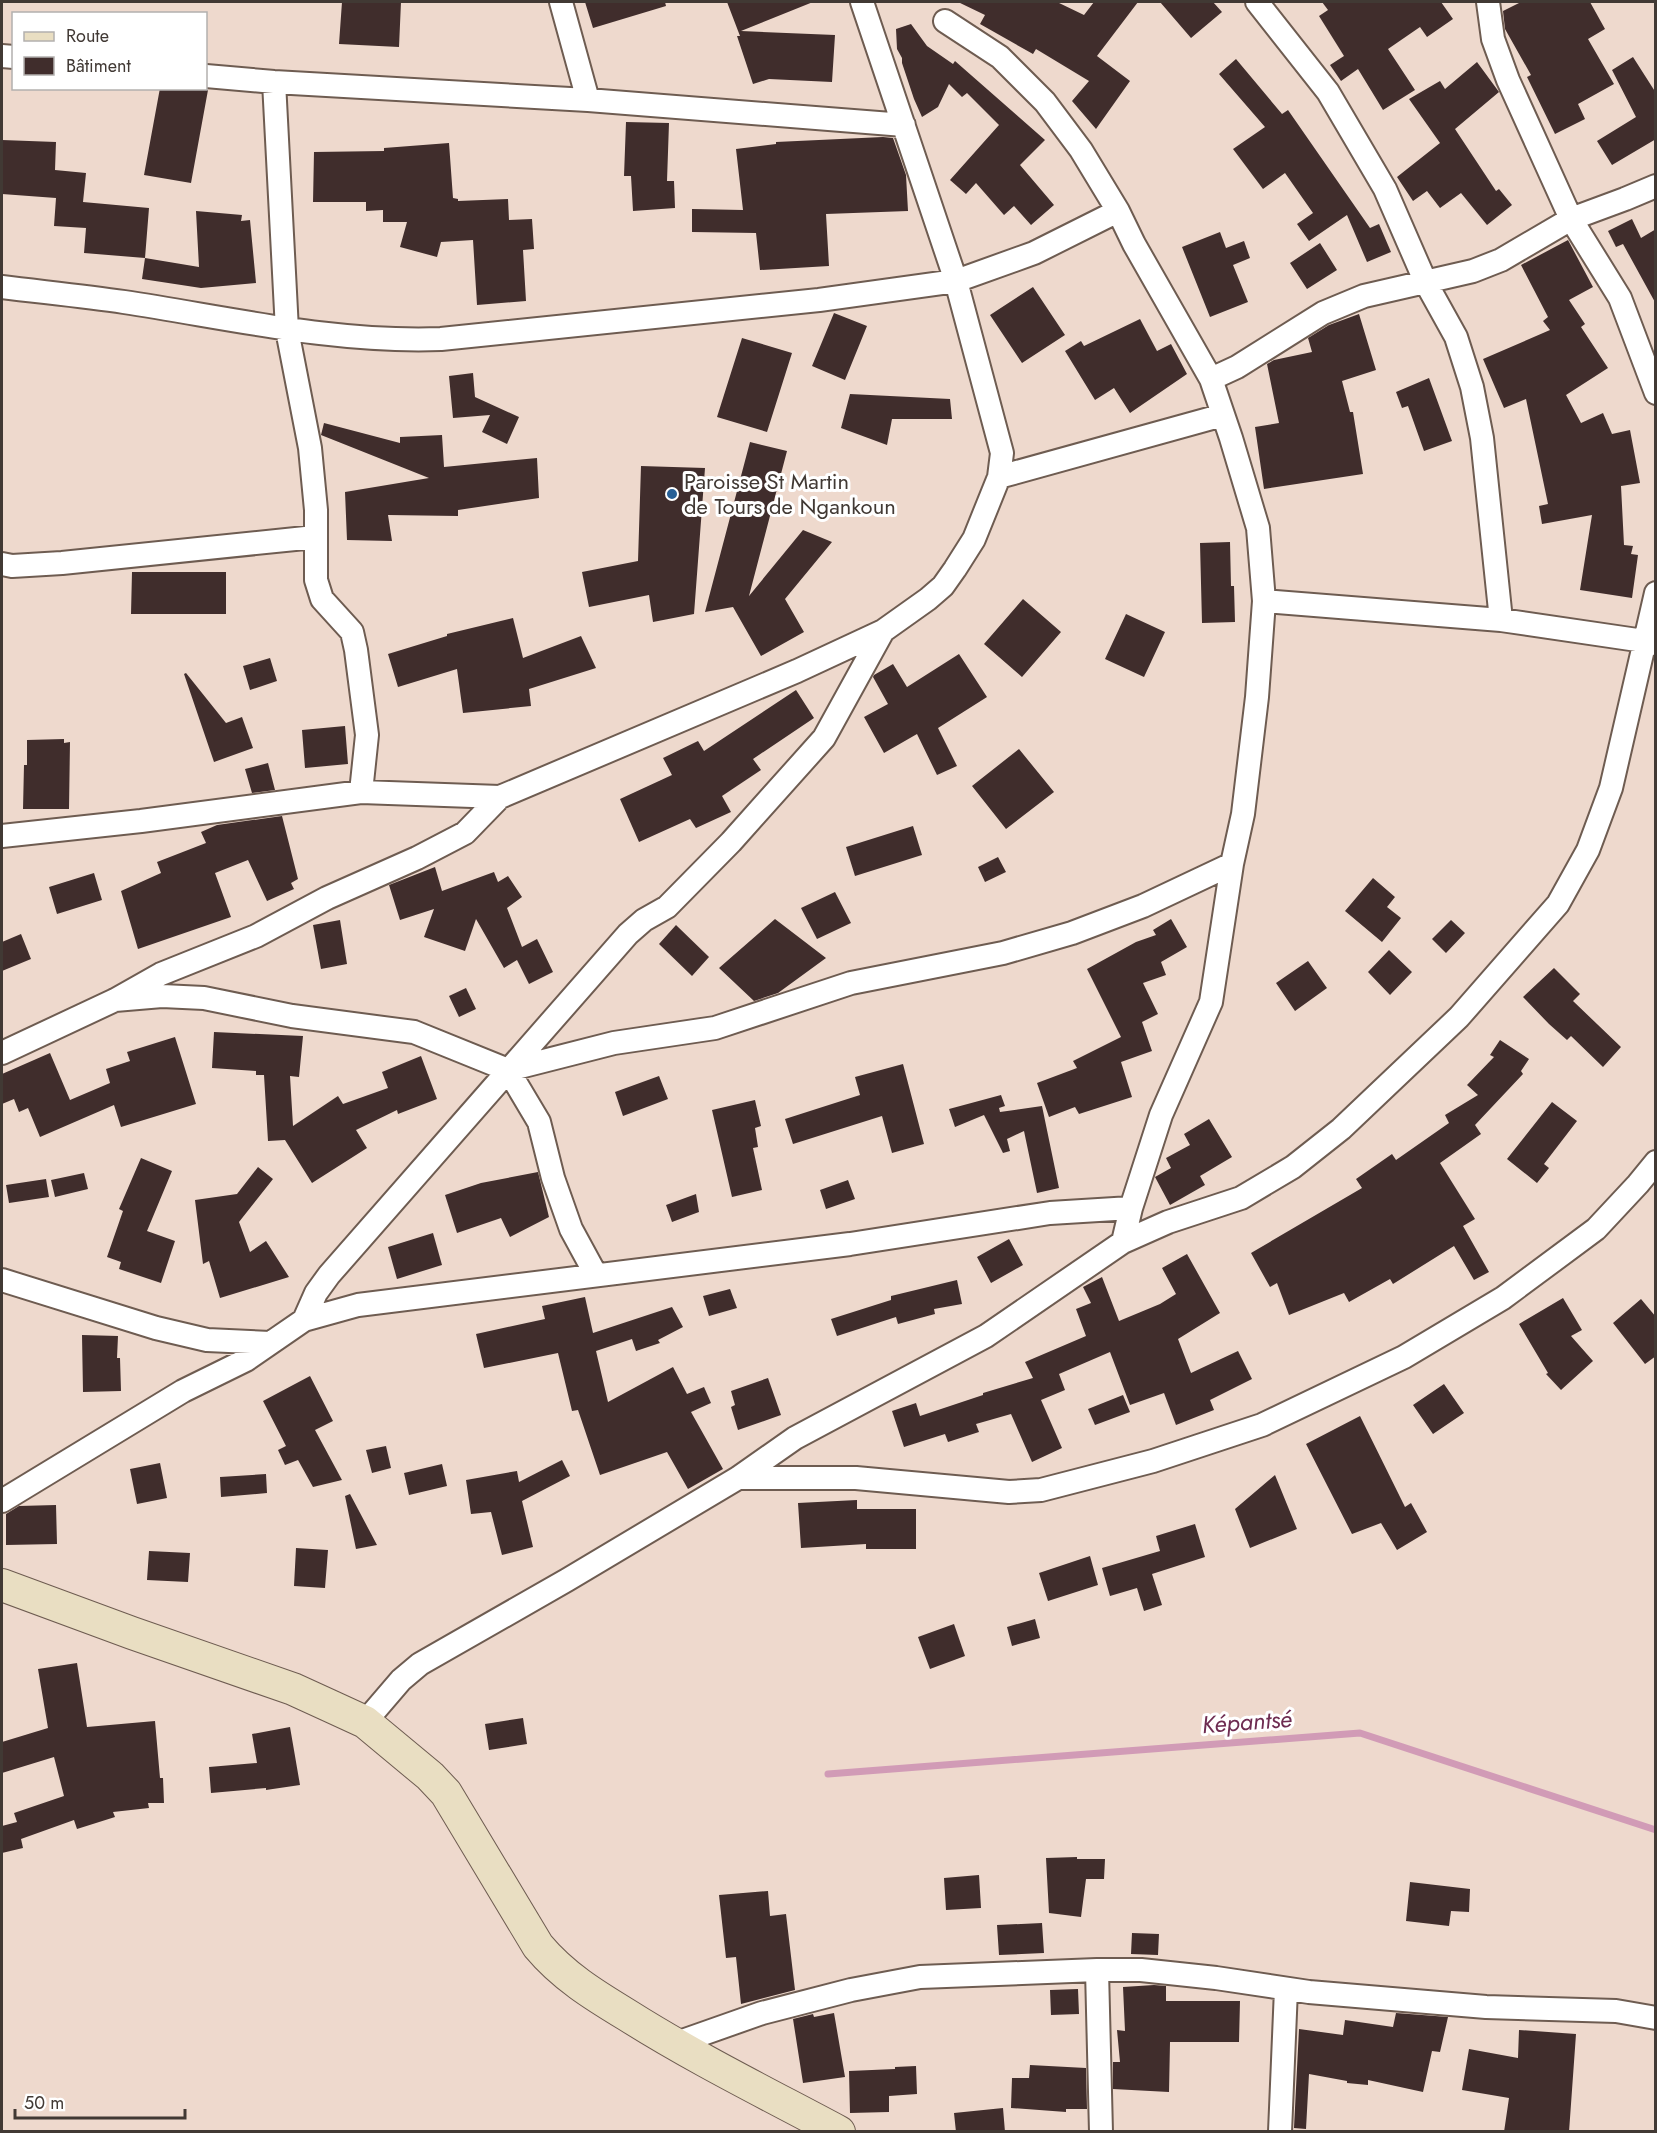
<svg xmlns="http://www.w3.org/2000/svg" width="1657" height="2133" viewBox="0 0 1657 2133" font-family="Jost,sans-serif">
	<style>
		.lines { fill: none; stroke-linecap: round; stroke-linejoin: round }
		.stream { stroke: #d19bb6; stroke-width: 7 }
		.building { fill: #402d2c }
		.minor-casing { stroke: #6e5c51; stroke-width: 26 }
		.secondary-casing { stroke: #6e5c51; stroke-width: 34 }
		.minor { stroke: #fff; stroke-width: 22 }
		.secondary { stroke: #e9dec2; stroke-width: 32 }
		.poi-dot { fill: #265f96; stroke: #fff; stroke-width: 2 }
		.labels { text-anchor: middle; stroke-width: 6; stroke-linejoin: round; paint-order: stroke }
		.poi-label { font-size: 22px; fill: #413934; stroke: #fff; text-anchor: start }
		.water-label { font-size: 24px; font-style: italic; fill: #6e2c51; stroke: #fff }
	</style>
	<rect width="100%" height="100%" fill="#eed9cd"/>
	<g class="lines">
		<path class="stream" d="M 828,1774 L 1360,1733 L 1656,1830"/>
	</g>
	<path class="building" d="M 342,2 L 401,2 L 399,47 L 339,44 Z
		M 585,2 L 665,2 L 666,6 L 593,28 Z
		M 727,2 L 813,2 L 741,31 L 835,35 L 832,82 L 769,79 L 753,84 L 737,36 L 740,36 Z
		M 958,2 L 1057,2 L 1084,15 L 1094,2 L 1138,2 L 1097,56 L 1130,81 L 1096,129 L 1072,101 L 1089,81 L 1036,49 L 1033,54 L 980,24 L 985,15 Z
		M 1160,2 L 1213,2 L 1222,12 L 1191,38 Z
		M 1322,2 L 1441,2 L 1453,19 L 1427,37 L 1420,27 L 1388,49 L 1415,90 L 1383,110 L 1358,69 L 1341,81 L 1330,65 L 1344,56 L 1319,16 L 1328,10 Z
		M 1521,2 L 1590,2 L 1605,29 L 1588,39 L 1614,84 L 1578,104 L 1585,119 L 1555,134 L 1527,77 L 1531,75 L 1505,29 L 1503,11 Z
		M 911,24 L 927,46 L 953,64 L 955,61 L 1045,140 L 1020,165 L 1054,205 L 1031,225 L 1014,206 L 1004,215 L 976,183 L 966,194 L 950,180 L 999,125 L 967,93 L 962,97 L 949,84 L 938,107 L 922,117 L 914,99 L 902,63 L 902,58 L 897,49 L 896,29 Z
		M 1633,57 L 1656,93 L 1656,139 L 1612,165 L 1597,141 L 1636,117 L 1612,70 Z
		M 1236,59 L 1282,114 L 1288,110 L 1370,228 L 1379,224 L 1391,252 L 1367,262 L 1347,215 L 1309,241 L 1297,224 L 1313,213 L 1285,173 L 1263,189 L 1233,149 L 1265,127 L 1219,74 Z
		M 1477,62 L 1499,92 L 1455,129 L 1496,191 L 1499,189 L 1512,205 L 1487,225 L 1461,193 L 1440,208 L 1427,191 L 1413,201 L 1397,177 L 1440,143 L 1409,99 L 1440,81 L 1445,89 Z
		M 160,88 L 208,90 L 191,183 L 144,175 Z
		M 626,122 L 669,123 L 667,181 L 674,181 L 675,208 L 633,211 L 631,176 L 624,176 Z
		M 883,137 L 893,138 L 906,175 L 908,211 L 826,214 L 829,266 L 760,270 L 756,233 L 692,232 L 692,209 L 743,210 L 736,149 L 776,144 L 776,142 Z
		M 2,140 L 56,142 L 55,170 L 86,173 L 83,202 L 149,208 L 145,258 L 84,253 L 86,228 L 54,226 L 56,198 L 2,194 Z
		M 449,143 L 453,198 L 458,199 L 458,201 L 508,199 L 509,220 L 532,219 L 534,249 L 523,250 L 526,301 L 477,305 L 473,240 L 441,242 L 437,257 L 400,247 L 407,222 L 383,222 L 383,210 L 366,211 L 366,202 L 313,202 L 314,152 L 384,151 L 384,148 Z
		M 196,211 L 242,215 L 241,221 L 250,220 L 256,283 L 201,288 L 142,279 L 145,258 L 199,267 Z
		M 1632,219 L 1641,238 L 1656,229 L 1656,304 L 1623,244 L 1616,247 L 1608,231 Z
		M 1220,232 L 1226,248 L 1244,241 L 1250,258 L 1233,265 L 1248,302 L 1210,317 L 1182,247 Z
		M 1568,240 L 1593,287 L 1569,300 L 1585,324 L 1581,327 L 1608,368 L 1566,395 L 1581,423 L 1603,413 L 1612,434 L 1630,430 L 1640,483 L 1621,486 L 1624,545 L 1633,546 L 1631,554 L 1638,555 L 1632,598 L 1580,590 L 1592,515 L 1542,524 L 1539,506 L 1548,504 L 1526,399 L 1504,408 L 1483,359 L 1550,330 L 1543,321 L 1548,317 L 1521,265 Z
		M 1320,243 L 1337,270 L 1307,289 L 1290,263 Z
		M 1033,287 L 1065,335 L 1022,363 L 990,315 Z
		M 834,313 L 867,326 L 845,380 L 812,366 Z
		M 1359,314 L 1376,370 L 1342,381 L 1350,412 L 1353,412 L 1363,474 L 1264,489 L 1255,427 L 1279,423 L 1267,364 L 1274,360 L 1312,352 L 1308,338 L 1329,325 Z
		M 1140,319 L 1157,351 L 1171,344 L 1187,374 L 1130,413 L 1114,388 L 1095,400 L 1065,351 L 1081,341 L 1084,346 Z
		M 742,338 L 792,353 L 767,432 L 717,417 Z
		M 473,373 L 475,397 L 519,417 L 507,444 L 482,432 L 490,415 L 453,418 L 449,376 Z
		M 1429,378 L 1452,441 L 1424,451 L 1408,406 L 1402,408 L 1396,392 Z
		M 850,394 L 950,399 L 952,419 L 892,419 L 887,445 L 841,428 Z
		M 324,423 L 400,443 L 400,437 L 442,435 L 444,467 L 537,458 L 539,498 L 458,510 L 458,516 L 388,515 L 392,541 L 347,540 L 345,492 L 429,478 L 321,435 Z
		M 750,442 L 787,451 L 749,596 L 803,530 L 832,542 L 785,599 L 804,632 L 761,656 L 733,607 L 705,612 Z
		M 641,466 L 705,468 L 694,614 L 653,622 L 649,595 L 589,607 L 582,572 L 638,561 Z
		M 1230,542 L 1231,586 L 1234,586 L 1235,622 L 1202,623 L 1200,543 Z
		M 132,572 L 226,572 L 226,614 L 131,614 Z
		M 1023,599 L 1061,632 L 1022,677 L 984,644 Z
		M 1126,614 L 1165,632 L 1144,677 L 1105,659 Z
		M 513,618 L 523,658 L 581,636 L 596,668 L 529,689 L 531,706 L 463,713 L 457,669 L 398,687 L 388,654 L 447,636 L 447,634 Z
		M 959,654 L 987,697 L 938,728 L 957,766 L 937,775 L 917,734 L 884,753 L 864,717 L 888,704 L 873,677 L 874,675 L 893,664 L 907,687 Z
		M 270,658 L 277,681 L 250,690 L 243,666 Z
		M 186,673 L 226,723 L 242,717 L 253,748 L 214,762 L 184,674 Z
		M 796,690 L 814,718 L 753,759 L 761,770 L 722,796 L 731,812 L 696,828 L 690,819 L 639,842 L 620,799 L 672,775 L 663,758 L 698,741 L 704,751 Z
		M 345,726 L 348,764 L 305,768 L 302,730 Z
		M 64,739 L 64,743 L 70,742 L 69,809 L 23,809 L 24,765 L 27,765 L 27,740 Z
		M 1019,749 L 1054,792 L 1006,829 L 972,786 Z
		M 268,763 L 275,790 L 252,793 L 245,769 Z
		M 282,816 L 298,879 L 291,883 L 294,889 L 267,901 L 248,860 L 215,873 L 231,917 L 138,949 L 121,891 L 161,873 L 157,862 L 206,843 L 201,832 L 217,825 Z
		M 913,826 L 922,855 L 855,876 L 846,847 Z
		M 998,857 L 1006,872 L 985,882 L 978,867 Z
		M 435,867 L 442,891 L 494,872 L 498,882 L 508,876 L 522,897 L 507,908 L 522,947 L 537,939 L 553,972 L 529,984 L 517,960 L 504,968 L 476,919 L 465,951 L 424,937 L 434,909 L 400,920 L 389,885 Z
		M 94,873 L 102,900 L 57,914 L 49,887 Z
		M 1373,878 L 1395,897 L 1387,907 L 1401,918 L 1382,942 L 1345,911 Z
		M 835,892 L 851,923 L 817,939 L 801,908 Z
		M 775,919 L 826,958 L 778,993 L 754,1001 L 719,968 Z
		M 1171,919 L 1187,947 L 1161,962 L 1166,975 L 1143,983 L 1158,1014 L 1142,1022 L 1152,1051 L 1121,1062 L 1132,1097 L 1079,1114 L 1075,1107 L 1049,1117 L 1037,1083 L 1077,1068 L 1073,1061 L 1121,1037 L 1087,969 L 1136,942 L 1156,935 L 1153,930 Z
		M 340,920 L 347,964 L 321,969 L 313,925 Z
		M 1451,920 L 1465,933 L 1446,953 L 1432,939 Z
		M 676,925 L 709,957 L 692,976 L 659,944 Z
		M 21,934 L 31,959 L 2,971 L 2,942 Z
		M 1389,950 L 1412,972 L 1390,995 L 1368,972 Z
		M 1308,961 L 1327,988 L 1295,1011 L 1276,983 Z
		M 1554,968 L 1580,994 L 1573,1001 L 1621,1047 L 1603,1067 L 1571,1036 L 1567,1040 L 1549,1024 L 1523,997 Z
		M 466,988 L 476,1009 L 459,1017 L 449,996 Z
		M 214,1032 L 303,1036 L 299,1077 L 290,1076 L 293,1126 L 338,1096 L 343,1104 L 388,1088 L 382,1072 L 421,1056 L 437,1099 L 398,1114 L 397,1110 L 356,1130 L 367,1148 L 312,1183 L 285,1140 L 268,1141 L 264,1075 L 256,1075 L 256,1071 L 212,1068 Z
		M 175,1037 L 196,1104 L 121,1127 L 114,1105 L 40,1137 L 28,1108 L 19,1112 L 14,1099 L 2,1104 L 2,1074 L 50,1053 L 70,1100 L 110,1083 L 106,1069 L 130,1061 L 127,1052 Z
		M 1500,1040 L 1529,1059 L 1521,1071 L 1523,1074 L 1475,1125 L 1481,1134 L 1440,1163 L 1475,1219 L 1463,1226 L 1489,1272 L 1474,1280 L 1454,1246 L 1393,1284 L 1390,1279 L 1349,1302 L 1344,1293 L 1289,1315 L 1277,1283 L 1270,1287 L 1251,1253 L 1362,1188 L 1356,1179 L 1392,1154 L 1396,1160 L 1449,1123 L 1445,1115 L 1478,1095 L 1467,1085 L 1494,1057 L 1490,1055 Z
		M 903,1064 L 924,1144 L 892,1153 L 882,1116 L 793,1144 L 785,1119 L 860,1095 L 855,1077 Z
		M 659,1076 L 668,1099 L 623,1116 L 615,1092 Z
		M 1001,1095 L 1005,1106 L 999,1108 L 1000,1112 L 1042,1106 L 1059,1188 L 1037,1193 L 1024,1131 L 1007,1139 L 1010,1151 L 1003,1153 L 984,1115 L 955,1127 L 949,1109 Z
		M 755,1100 L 761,1126 L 755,1128 L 758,1147 L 753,1148 L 762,1190 L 732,1197 L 712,1110 Z
		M 1552,1102 L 1577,1121 L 1544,1164 L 1549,1168 L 1537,1183 L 1507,1159 Z
		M 1209,1119 L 1232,1157 L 1200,1176 L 1205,1185 L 1170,1205 L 1155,1177 L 1171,1168 L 1166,1158 L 1190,1145 L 1184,1134 Z
		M 141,1158 L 172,1171 L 147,1231 L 175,1241 L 161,1283 L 119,1269 L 121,1262 L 107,1257 L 123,1211 L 119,1209 Z
		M 258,1167 L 273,1179 L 239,1222 L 250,1252 L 266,1241 L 289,1277 L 220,1298 L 209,1261 L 203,1264 L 195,1200 L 237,1194 Z
		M 538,1172 L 549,1217 L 510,1237 L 501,1218 L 457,1233 L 445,1195 L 481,1183 Z
		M 84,1173 L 88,1189 L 55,1197 L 51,1180 Z
		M 46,1179 L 49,1197 L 9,1203 L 6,1185 Z
		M 848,1180 L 855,1199 L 826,1209 L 820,1190 Z
		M 696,1194 L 699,1212 L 672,1222 L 666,1205 Z
		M 433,1233 L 442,1265 L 397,1279 L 388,1247 Z
		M 1009,1239 L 1023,1265 L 991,1283 L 977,1257 Z
		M 1187,1254 L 1220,1313 L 1178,1339 L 1191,1373 L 1238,1351 L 1252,1379 L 1210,1400 L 1214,1410 L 1176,1425 L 1164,1393 L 1130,1405 L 1110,1352 L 1059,1374 L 1065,1390 L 1041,1400 L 1062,1448 L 1032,1462 L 1011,1414 L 976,1424 L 979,1432 L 948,1442 L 945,1434 L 904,1447 L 892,1411 L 916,1403 L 920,1416 L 983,1395 L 983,1393 L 1033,1378 L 1025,1362 L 1086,1336 L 1076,1309 L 1091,1303 L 1083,1287 L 1102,1277 L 1119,1321 L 1160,1304 L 1176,1294 L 1162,1268 Z
		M 957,1280 L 962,1304 L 934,1309 L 935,1314 L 898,1324 L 896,1317 L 837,1336 L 831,1319 L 891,1300 L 891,1296 Z
		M 730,1289 L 737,1308 L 709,1316 L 703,1296 Z
		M 585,1297 L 593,1333 L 672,1307 L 683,1327 L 658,1340 L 660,1343 L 636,1351 L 632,1339 L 596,1351 L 608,1402 L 673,1367 L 687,1394 L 704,1387 L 711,1403 L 691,1412 L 723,1469 L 688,1489 L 667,1452 L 600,1475 L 578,1410 L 572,1411 L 558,1353 L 484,1368 L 476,1334 L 545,1319 L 542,1306 Z
		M 1563,1298 L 1582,1330 L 1571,1336 L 1593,1361 L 1561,1390 L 1546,1374 L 1548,1373 L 1519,1324 Z
		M 1641,1299 L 1656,1317 L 1656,1356 L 1645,1364 L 1613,1323 Z
		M 82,1335 L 118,1336 L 117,1358 L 120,1358 L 121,1391 L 83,1392 Z
		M 310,1376 L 333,1421 L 315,1430 L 342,1480 L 313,1487 L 298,1460 L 285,1465 L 278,1450 L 286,1446 L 263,1401 Z
		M 768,1378 L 781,1415 L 738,1430 L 731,1407 L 735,1405 L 731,1391 Z
		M 1444,1384 L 1464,1413 L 1433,1434 L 1413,1405 Z
		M 1123,1395 L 1130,1412 L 1095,1425 L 1088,1409 Z
		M 1360,1416 L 1405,1507 L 1411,1503 L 1427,1532 L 1397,1550 L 1381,1523 L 1352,1534 L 1306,1444 Z
		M 386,1446 L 391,1468 L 372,1473 L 366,1450 Z
		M 562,1460 L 570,1476 L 522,1501 L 533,1547 L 502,1555 L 491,1512 L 471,1514 L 466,1480 L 517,1471 L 519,1482 Z
		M 160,1463 L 167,1498 L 137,1504 L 130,1469 Z
		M 442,1464 L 447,1486 L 409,1495 L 404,1473 Z
		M 266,1474 L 267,1493 L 221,1497 L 220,1477 Z
		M 1275,1475 L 1297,1529 L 1250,1548 L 1235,1509 Z
		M 350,1494 L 377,1545 L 356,1549 L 345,1496 Z
		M 857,1500 L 857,1509 L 916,1509 L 916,1549 L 866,1549 L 866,1544 L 801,1548 L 798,1503 Z
		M 56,1505 L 57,1544 L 6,1545 L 6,1514 L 19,1506 Z
		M 1195,1524 L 1205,1557 L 1152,1574 L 1162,1605 L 1144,1611 L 1137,1588 L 1110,1596 L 1102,1568 L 1160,1551 L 1156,1536 Z
		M 296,1548 L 328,1550 L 325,1588 L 294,1586 Z
		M 149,1551 L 190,1553 L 188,1582 L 147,1580 Z
		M 1090,1556 L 1098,1585 L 1048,1601 L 1039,1573 Z
		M 1035,1619 L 1040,1638 L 1012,1646 L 1007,1627 Z
		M 954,1624 L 965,1656 L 930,1669 L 918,1637 Z
		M 77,1663 L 87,1727 L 155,1721 L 160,1778 L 163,1778 L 164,1803 L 148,1803 L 149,1808 L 113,1812 L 115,1817 L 77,1829 L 74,1820 L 21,1839 L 23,1848 L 2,1853 L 2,1826 L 17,1822 L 14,1813 L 64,1796 L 54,1757 L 2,1773 L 2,1742 L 48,1728 L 38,1669 Z
		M 523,1718 L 527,1744 L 489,1750 L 485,1724 Z
		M 290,1727 L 300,1785 L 266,1790 L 266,1788 L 211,1793 L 209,1767 L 257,1763 L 252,1734 Z
		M 1077,1857 L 1077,1859 L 1105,1859 L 1104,1879 L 1086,1879 L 1081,1917 L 1049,1913 L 1046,1858 Z
		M 979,1875 L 981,1908 L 946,1910 L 944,1878 Z
		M 1410,1882 L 1470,1889 L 1469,1912 L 1451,1911 L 1449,1926 L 1406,1921 Z
		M 768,1891 L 770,1916 L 786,1914 L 795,1990 L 741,2004 L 736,1957 L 726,1958 L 719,1895 Z
		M 1042,1923 L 1044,1953 L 999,1955 L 997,1925 Z
		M 1132,1933 L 1159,1934 L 1158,1955 L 1131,1954 Z
		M 1154,1985 L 1166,1986 L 1166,2001 L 1240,2001 L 1239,2042 L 1170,2042 L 1169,2092 L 1113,2089 L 1113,2062 L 1120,2062 L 1117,2030 L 1125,2031 L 1123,1987 Z
		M 1078,1989 L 1079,2014 L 1051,2015 L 1050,1990 Z
		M 834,2013 L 845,2077 L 803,2083 L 793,2019 L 813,2014 L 814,2017 Z
		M 1396,2013 L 1448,2017 L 1440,2052 L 1432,2051 L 1423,2092 L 1368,2080 L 1368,2085 L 1347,2083 L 1347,2081 L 1309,2074 L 1306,2129 L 1294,2128 L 1299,2029 L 1343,2035 L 1345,2020 L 1393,2027 Z
		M 1519,2030 L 1576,2034 L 1569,2132 L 1504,2132 L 1509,2098 L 1462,2090 L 1469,2049 L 1518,2058 Z
		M 1030,2065 L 1086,2068 L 1087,2109 L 1066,2109 L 1066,2112 L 1011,2108 L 1012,2078 L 1029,2078 Z
		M 916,2066 L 917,2094 L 889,2096 L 889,2112 L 850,2113 L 849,2071 L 895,2069 L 895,2067 Z
		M 1003,2108 L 1005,2132 L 956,2132 L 954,2113 Z"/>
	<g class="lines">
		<defs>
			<path id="minor" d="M 561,2 L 588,100
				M 1257,2 L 1328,92 L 1385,189 L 1426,283 L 1456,337 L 1472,387 L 1482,438 L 1501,620
				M 1488,2 L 1493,39 L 1508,80 L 1571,219 L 1620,298 L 1656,393
				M 945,21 L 1000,57 L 1045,102 L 1081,150 L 1118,211 L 1134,244 L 1211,379 L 1231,438 L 1258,528 L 1264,601 L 1257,697 L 1243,814 L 1232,864 L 1211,1002 L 1161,1115 L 1131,1208 L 1123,1242
				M 2,56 L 14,57
				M 206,76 L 274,82 L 588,100 L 904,125
				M 274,82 L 287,330 L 310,448 L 316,510 L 316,580 L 322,599 L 352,632 L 356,650 L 367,735 L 361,792
				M 2,287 C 42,292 84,296 124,302 C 230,318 334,343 441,339 L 819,300 L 956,281 L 1034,253 L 1118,211
				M 1211,379 L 1237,367 L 1323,313 L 1364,296 L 1473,271 L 1501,260 L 1571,219 L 1625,199 L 1656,186
				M 999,477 L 1223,415
				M 2,564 L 12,566 L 62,563 L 315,537
				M 1264,601 L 1501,620 L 1644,641 L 1656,644
				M 2,836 L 141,821 L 361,792 L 500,797 L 797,671 L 883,631 L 928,599 L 943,586 L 955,569 L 974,539 L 999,477 L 1002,453 L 956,281 L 862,2
				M 115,1000 L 162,996 L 204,998 L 292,1016 L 414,1032 L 508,1070 L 614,1043 L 715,1028 L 851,983 L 1003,953 L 1072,933 L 1143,906 L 1232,864
				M 2,1053 L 115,1000 L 161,974 L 256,936 L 327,898 L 417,858 L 465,833 L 500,797
				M 508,1070 L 539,1122 L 553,1178 L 571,1229 L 596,1275
				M 2,1280 L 156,1328 L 207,1340 L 270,1343
				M 304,1320 L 316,1293 L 329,1275 L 628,934 L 644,920 L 667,907 L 731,842 L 824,738 L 883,631
				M 738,1478 L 856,1478 L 1009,1492 L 1041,1490 L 1153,1461 L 1262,1425 L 1404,1357 L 1503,1298 L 1596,1229 L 1638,1184 L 1656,1162
				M 2,1501 L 183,1391 L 246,1360 L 304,1320 L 358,1305 L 850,1244 L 1050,1213 L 1131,1208
				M 365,1722 L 401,1680 L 420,1664 L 567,1580 L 738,1478 L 795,1438 L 986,1336 L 1123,1242 L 1168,1222 L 1241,1198 L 1293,1167 L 1341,1129 L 1459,1017 L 1558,904 L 1588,850 L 1611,788 L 1656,593
				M 1097,1970 L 1101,2132
				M 674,2044 L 762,2013 L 851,1990 L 920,1977 L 1097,1970 L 1141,1970 L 1216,1978 L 1309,1992 L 1486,2007 L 1616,2011 L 1656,2018
				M 1280,2132 L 1286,1989"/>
			<path id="secondary" d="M 2,1585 L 132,1633 L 293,1689 L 328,1705 L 365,1722 L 430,1776 L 446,1793 L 538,1946 C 563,1976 594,1995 627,2015 C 695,2058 768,2094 839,2132"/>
		</defs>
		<use href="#minor" class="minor-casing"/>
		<use href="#secondary" class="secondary-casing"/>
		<use href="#minor" class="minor"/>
		<use href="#secondary" class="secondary"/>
	</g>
	<circle class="poi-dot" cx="672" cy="494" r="6"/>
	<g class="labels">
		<g class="poi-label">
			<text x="684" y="489">Paroisse St Martin<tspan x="684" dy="25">de Tours de Ngankoun</tspan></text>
		</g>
		<g class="water-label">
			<text transform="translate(1247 1722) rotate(-4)" y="8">Képantsé</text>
		</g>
	</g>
	<rect width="1657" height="2133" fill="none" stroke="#413934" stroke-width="6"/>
	<rect x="12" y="12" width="195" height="78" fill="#ffffff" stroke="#b3b0ae" stroke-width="1.5"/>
	<rect x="24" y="32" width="30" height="9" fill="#e9dec2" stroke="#b3b0ae" stroke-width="1.5"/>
	<text x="66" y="42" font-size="18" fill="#413934">Route</text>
	<rect x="24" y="57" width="30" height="18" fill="#402d2c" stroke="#b3b0ae" stroke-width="1.5"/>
	<text x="66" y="72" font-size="18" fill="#413934">Bâtiment</text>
	<path d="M15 2109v9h170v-9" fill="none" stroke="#413934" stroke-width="3"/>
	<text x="24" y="2109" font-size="18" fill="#413934" stroke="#ffffff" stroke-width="4.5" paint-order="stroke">50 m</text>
</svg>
